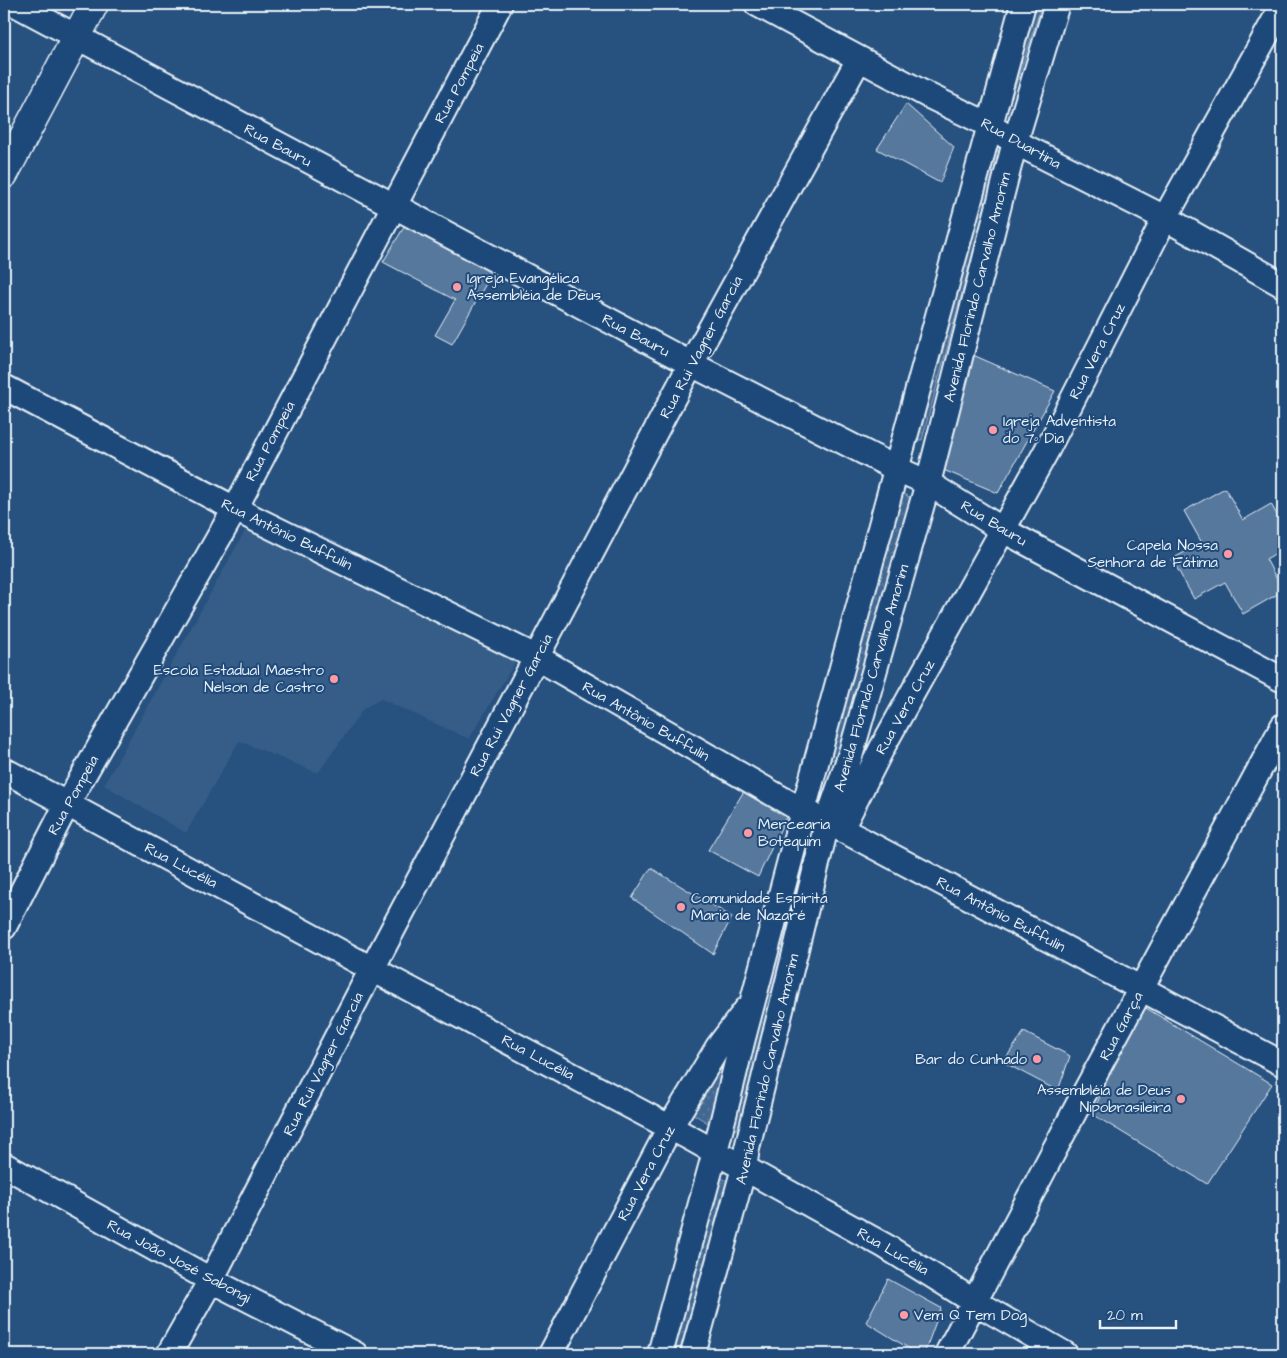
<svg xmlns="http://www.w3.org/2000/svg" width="1287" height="1358" viewBox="0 0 1287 1358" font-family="'Architects Daughter',sans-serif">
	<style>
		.built { fill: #355d88 }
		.park { fill: url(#park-dots); stroke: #96acc4 }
		.building { fill: #57789d; stroke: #e8f1f8 }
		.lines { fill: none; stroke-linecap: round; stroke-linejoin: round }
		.street-casing { stroke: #e8f1f8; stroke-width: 28 }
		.secondary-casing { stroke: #e8f1f8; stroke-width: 31 }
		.street { stroke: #1f4a7a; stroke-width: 24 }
		.secondary { stroke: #1f4a7a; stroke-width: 28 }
		.poi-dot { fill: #ff9aa2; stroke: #1f4a7a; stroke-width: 2 }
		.labels { text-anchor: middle; stroke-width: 4; stroke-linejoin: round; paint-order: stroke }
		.street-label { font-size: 15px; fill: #e8f1f8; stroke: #1f4a7a }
		.poi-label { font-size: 15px; fill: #e8f1f8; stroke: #1f4a7a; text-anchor: start }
	</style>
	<defs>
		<pattern id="park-dots" width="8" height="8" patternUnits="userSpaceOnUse" patternTransform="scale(1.25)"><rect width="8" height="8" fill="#436891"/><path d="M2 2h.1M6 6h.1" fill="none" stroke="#5e7ea1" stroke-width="1.8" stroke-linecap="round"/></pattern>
	</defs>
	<rect width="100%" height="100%" fill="#27517f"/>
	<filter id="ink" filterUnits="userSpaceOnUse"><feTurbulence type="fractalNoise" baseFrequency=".02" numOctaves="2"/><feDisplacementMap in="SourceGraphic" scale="10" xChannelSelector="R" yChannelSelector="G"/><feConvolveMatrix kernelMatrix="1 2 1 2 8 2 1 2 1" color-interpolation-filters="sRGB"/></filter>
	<g filter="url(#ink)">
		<path class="built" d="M 246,529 L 517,659 L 469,739 L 381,699 L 364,708 L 318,773 L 239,741 L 186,833 L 104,785 Z"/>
		<path class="park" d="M 1029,4 L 1042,4 L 1012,97 L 999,93 Z
			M 994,146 L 1000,153 L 922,440 L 911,439 Z
			M 895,490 L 912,498 L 838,758 L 820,763 Z
			M 804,823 L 819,829 L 744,1132 L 730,1128 Z
			M 710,1061 L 729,1071 L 708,1123 L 682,1107 Z
			M 718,1176 L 727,1181 L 679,1354 L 670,1354 Z"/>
		<path class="building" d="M 906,104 L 954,147 L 940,183 L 877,149 Z
			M 407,222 L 492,273 L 452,344 L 435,335 L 455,300 L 383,262 Z
			M 973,355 L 1055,391 L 998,493 L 941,469 Z
			M 1225,488 L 1243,520 L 1271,504 L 1283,526 L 1283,549 L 1266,559 L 1283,591 L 1243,614 L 1225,582 L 1194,599 L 1172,559 L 1202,543 L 1184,511 Z
			M 744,791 L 787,815 L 758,877 L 708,850 Z
			M 651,868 L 732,917 L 713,954 L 632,898 Z
			M 1141,1005 L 1272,1084 L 1207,1184 L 1092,1114 Z
			M 1024,1032 L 1070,1056 L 1058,1091 L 1003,1062 Z
			M 888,1279 L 941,1308 L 924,1354 L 918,1354 L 866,1322 Z"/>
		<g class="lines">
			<defs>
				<path id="street" d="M 15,4 L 691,364 L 897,469 L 928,483 L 1003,530 L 1283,680
					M 757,4 L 929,96 L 989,125 L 1015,142 L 1165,218 L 1283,285
					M 4,387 L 235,509 L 536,657 L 803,811 L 841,829 L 1283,1064
					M 4,770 L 372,969 L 690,1138 L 885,1246 L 975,1302 L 1065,1354
					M 841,829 L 883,746 L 1047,450 L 1165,218 L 1283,5
					M 4,927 L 67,804 L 235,509 L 500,4
					M 4,1165 L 211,1280 L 355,1354
					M 169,1354 L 211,1280 L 372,969 L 691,364 L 859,59
					M 551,1354 L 670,1127 L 718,1047 L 746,1010
					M 660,1354 L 715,1152 L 743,1038 L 803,811 L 1023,4
					M 693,1354 L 744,1168 L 747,1148 L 827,823 L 851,753 L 928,483 L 1015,142 L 1057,4
					M 947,1354 L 1078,1105 L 1283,726"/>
				<path id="secondary" d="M 4,174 L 94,4"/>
			</defs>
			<use href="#street" class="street-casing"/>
			<use href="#secondary" class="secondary-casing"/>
			<use href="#street" class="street"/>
			<use href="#secondary" class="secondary"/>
		</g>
	</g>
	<g class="poi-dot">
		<circle cx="457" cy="287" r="5"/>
		<circle cx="993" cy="430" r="5"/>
		<circle cx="1228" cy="554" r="5"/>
		<circle cx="334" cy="679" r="5"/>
		<circle cx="748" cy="833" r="5"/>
		<circle cx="681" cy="907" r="5"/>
		<circle cx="1037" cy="1059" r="5"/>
		<circle cx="1181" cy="1099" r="5"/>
		<circle cx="904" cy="1315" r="5"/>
	</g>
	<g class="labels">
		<g class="street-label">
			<text transform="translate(459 83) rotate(-62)" y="5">Rua Pompeia</text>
			<text transform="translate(1021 143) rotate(29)" y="5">Rua Duartina</text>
			<text transform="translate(278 145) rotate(28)" y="5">Rua Bauru</text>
			<text transform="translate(977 287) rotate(-76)" y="5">Avenida Florindo Carvalho Amorim</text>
			<text transform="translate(636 335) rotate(28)" y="5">Rua Bauru</text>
			<text transform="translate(701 347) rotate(-62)" y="5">Rua Rui Vagner Garcia</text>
			<text transform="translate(1097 351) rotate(-63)" y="5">Rua Vera Cruz</text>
			<text transform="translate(270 441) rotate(-62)" y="5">Rua Pompeia</text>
			<text transform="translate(994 523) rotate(31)" y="5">Rua Bauru</text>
			<text transform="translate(287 534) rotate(26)" y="5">Rua Antônio Buffulin</text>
			<text transform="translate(871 678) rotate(-74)" y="5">Avenida Florindo Carvalho Amorim</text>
			<text transform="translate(511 705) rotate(-62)" y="5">Rua Rui Vagner Garcia</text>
			<text transform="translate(905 707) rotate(-61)" y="5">Rua Vera Cruz</text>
			<text transform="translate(646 721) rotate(30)" y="5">Rua Antônio Buffulin</text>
			<text transform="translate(73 795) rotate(-61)" y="5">Rua Pompeia</text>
			<text transform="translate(181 865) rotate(28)" y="5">Rua Lucélia</text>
			<text transform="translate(1001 914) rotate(28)" y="5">Rua Antônio Buffulin</text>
			<text transform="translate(1121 1026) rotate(-62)" y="5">Rua Garça</text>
			<text transform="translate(538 1057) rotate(28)" y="5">Rua Lucélia</text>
			<text transform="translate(323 1064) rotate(-63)" y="5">Rua Rui Vagner Garcia</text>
			<text transform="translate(767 1069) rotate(-77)" y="5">Avenida Florindo Carvalho Amorim</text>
			<text transform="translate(646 1173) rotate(-62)" y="5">Rua Vera Cruz</text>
			<text transform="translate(893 1251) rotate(30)" y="5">Rua Lucélia</text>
			<text transform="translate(179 1261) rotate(28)" y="5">Rua João José Sabongi</text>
		</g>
		<g class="poi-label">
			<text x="467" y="283">Igreja Evangélica<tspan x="467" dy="17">Assembléia de Deus</tspan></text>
			<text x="1003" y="426">Igreja Adventista<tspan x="1003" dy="17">do 7º Dia</tspan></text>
			<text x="1218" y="550" text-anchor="end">Capela Nossa<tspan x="1218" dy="17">Senhora de Fátima</tspan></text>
			<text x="324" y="675" text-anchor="end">Escola Estadual Maestro<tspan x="324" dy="17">Nelson de Castro</tspan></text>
			<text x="758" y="829">Mercearia<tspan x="758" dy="17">Botequim</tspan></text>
			<text x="691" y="903">Comunidade Espírita<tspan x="691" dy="17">Maria de Nazaré</tspan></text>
			<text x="1027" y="1064" text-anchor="end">Bar do Cunhado</text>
			<text x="1171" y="1095" text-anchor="end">Assembléia de Deus<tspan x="1171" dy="17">Nipobrasileira</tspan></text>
			<text x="914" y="1320">Vem Q Tem Dog</text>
		</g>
	</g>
	<rect width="1287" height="1358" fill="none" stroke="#1f4a7a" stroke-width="20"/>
	<rect x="10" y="10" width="1267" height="1338" fill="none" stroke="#e8f1f8" stroke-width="2" filter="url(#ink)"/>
	<path d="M1100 1320v8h76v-8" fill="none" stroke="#e8f1f8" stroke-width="2.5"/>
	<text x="1107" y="1320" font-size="15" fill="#e8f1f8" stroke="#1f4a7a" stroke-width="4" paint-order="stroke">20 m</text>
</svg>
